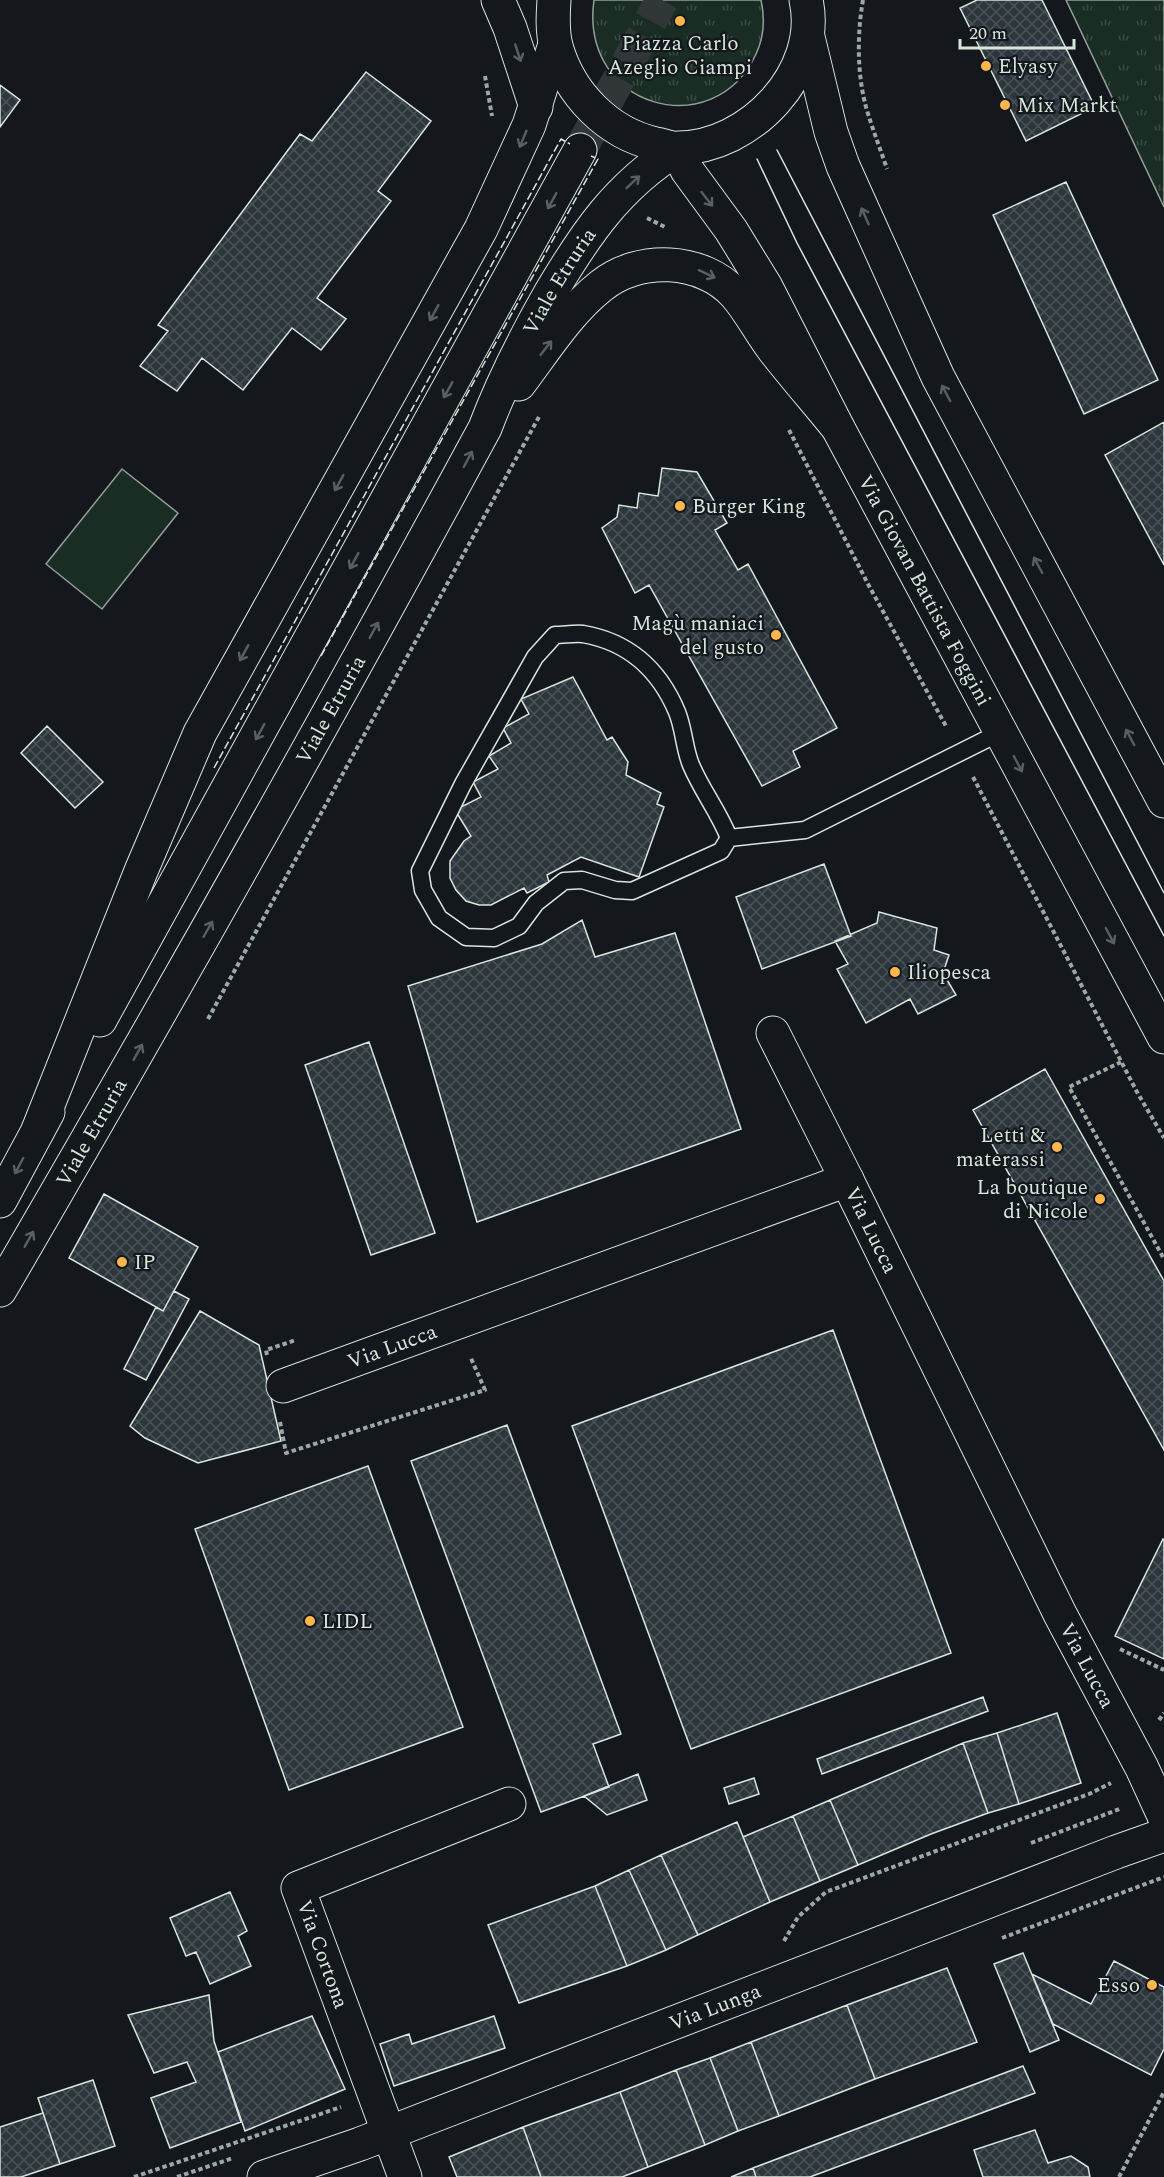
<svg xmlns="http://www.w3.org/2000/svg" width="1164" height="2177" viewBox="0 0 1164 2177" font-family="Spectral,serif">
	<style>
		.grass { fill: url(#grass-tufts); stroke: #939e99; stroke-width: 1.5 }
		.garden { fill: #1a2d24; stroke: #939e99; stroke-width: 1.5 }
		.building { fill: url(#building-cross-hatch); stroke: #d8e6dc; stroke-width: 1.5 }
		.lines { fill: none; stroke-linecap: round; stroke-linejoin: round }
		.primary-tunnel { stroke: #313739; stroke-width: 33; stroke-dasharray: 33 16; stroke-linecap: butt }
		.lane-casing { stroke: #d8e6dc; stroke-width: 19 }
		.street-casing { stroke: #d8e6dc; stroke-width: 35 }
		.secondary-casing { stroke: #d8e6dc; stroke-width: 35 }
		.primary-casing { stroke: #d8e6dc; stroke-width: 35 }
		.path { stroke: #9da8a2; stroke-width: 4; stroke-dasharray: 4.5 3; stroke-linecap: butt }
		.lane { stroke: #14181c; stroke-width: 16 }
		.street { stroke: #14181c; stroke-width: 33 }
		.secondary { stroke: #14181c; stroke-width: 33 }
		.primary { stroke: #14181c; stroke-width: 33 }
		.tram { stroke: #d8e6dc; stroke-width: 1.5 }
		.fence { stroke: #d8e6dc; stroke-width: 1.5; stroke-dasharray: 8 3; stroke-linecap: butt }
		.oneway { stroke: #59605f }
		.poi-dot { fill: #ffb74d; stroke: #14181c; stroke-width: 2 }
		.labels { text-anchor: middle; stroke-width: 4.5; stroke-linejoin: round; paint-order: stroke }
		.poi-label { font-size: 21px; fill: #d8e6dc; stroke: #14181c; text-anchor: start }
		.street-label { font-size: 21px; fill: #d8e6dc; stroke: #14181c }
	</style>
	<defs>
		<pattern id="grass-tufts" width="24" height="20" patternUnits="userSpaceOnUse" patternTransform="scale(1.5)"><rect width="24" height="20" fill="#1a2d24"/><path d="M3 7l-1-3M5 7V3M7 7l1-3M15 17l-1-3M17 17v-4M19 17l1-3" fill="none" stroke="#3b4b43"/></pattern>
		<pattern id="building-cross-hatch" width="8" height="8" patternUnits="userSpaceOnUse" patternTransform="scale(1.5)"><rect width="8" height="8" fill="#2c363c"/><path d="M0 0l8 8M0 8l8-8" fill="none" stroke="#4a5358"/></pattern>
	</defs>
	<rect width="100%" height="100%" fill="#14181c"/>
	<path class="grass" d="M 761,0 C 765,18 764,37 756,54 C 714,145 579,108 594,0 Z
		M 1066,0 L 1164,0 L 1164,207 Z"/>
	<path class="garden" d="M 122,469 L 178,513 L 102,609 L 46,564 Z"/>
	<path class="building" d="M 977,0 L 1042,0 L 1095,107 L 1026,141 L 960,8 Z
		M 366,72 L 431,121 L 378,191 L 391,201 L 317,298 L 346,319 L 321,350 L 292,328 L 243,390 L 202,358 L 177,391 L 140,366 L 168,331 L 158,325 L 300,134 L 312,141 Z
		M 0,85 L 20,100 L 0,127 Z
		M 1066,182 L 1158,380 L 1084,414 L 993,215 Z
		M 1164,422 L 1164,565 L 1105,455 Z
		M 662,468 L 697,472 L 727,523 L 715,530 L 738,570 L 748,564 L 837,728 L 793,751 L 800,767 L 762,786 L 649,585 L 635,593 L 602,528 L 617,517 L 619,505 L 637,508 L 639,493 L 658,496 Z
		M 573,677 L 607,740 L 612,737 L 628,762 L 626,775 L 661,793 L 657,804 L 664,807 L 639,877 L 581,857 L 547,875 L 549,882 L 527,893 L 524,888 L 491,905 L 479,905 L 466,901 L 456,890 L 450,878 L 450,861 L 464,841 L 471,836 L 455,810 L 481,797 L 473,782 L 498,769 L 489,756 L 511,743 L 503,728 L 529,714 L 521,699 Z
		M 47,726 L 103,782 L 75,808 L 21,753 Z
		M 824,864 L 851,936 L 762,969 L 736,897 Z
		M 879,912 L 937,928 L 934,950 L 949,955 L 943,973 L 956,995 L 918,1014 L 910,999 L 866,1023 L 837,969 L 848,964 L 835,941 L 877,923 Z
		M 582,920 L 595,957 L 675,933 L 741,1129 L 477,1222 L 408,986 L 542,944 Z
		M 369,1042 L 435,1233 L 371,1255 L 305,1065 Z
		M 1045,1069 L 1164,1281 L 1164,1450 L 973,1110 Z
		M 104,1194 L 198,1247 L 163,1311 L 69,1258 Z
		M 174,1291 L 189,1299 L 146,1380 L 124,1369 L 156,1307 L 163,1311 Z
		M 200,1311 L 259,1345 L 281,1441 L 198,1463 L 145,1438 L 130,1426 Z
		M 833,1330 L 951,1653 L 691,1749 L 572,1426 Z
		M 507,1425 L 621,1734 L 593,1744 L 609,1787 L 541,1812 L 411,1461 Z
		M 368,1466 L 463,1727 L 289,1790 L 195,1529 Z
		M 1163,1539 L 1164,1540 L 1164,1659 L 1115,1636 Z
		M 983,1697 L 988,1711 L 822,1774 L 817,1759 Z
		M 1057,1713 L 1081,1783 L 1019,1804 L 997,1733 Z
		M 997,1733 L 1019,1804 L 988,1813 L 963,1743 Z
		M 963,1743 L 988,1813 L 931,1834 L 858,1865 L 830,1800 Z
		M 638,1774 L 647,1800 L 607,1815 L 584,1796 Z
		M 754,1778 L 759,1794 L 729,1804 L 724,1788 Z
		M 830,1800 L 858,1865 L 820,1881 L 793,1816 Z
		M 793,1816 L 820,1881 L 770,1902 L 743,1837 Z
		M 737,1822 L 770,1902 L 698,1935 L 661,1855 Z
		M 661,1855 L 698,1935 L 666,1950 L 629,1870 Z
		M 629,1870 L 666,1950 L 627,1966 L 595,1886 Z
		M 595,1886 L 627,1966 L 519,2003 L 488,1925 Z
		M 230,1892 L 247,1931 L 238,1936 L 251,1966 L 210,1984 L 196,1952 L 186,1956 L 170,1918 Z
		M 1023,1953 L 1059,2040 L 1030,2052 L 994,1964 Z
		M 1114,1961 L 1164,1987 L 1164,2049 L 1151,2075 L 1053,2024 L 1032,1974 L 1091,2004 Z
		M 947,1968 L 977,2042 L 875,2079 L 847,2005 Z
		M 209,1995 L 214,2041 L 241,2122 L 170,2148 L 151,2098 L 196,2082 L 187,2062 L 154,2073 L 128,2015 Z
		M 847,2005 L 875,2079 L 779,2116 L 751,2042 Z
		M 312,2016 L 345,2089 L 245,2131 L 218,2052 Z
		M 494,2016 L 505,2048 L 394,2086 L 380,2044 L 409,2034 L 412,2044 Z
		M 751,2042 L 779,2116 L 738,2131 L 710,2058 Z
		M 710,2058 L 738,2131 L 705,2145 L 676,2070 Z
		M 1023,2066 L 1035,2093 L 810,2177 L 756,2177 L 753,2168 Z
		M 676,2070 L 705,2145 L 648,2167 L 620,2092 Z
		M 93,2080 L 115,2146 L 60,2164 L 38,2098 Z
		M 620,2092 L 648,2167 L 622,2177 L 541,2177 L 523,2127 Z
		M 43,2113 L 60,2164 L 21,2177 L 0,2177 L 0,2127 Z
		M 523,2127 L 541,2177 L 457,2177 L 449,2157 Z
		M 1035,2130 L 1048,2163 L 1071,2156 L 1088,2167 L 1090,2177 L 983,2177 L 974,2150 Z
		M 753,2168 L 756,2177 L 731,2177 Z"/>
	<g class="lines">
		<path class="primary-tunnel" d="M 580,150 L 662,0"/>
		<defs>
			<path id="lane" d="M 729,838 C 719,812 702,791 691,765 C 684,748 684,729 677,712 C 659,669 629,642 583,634 C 574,633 564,635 555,635 L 535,657 L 463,784 L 420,871 L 423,890 L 439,918 L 466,937 L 494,938 L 519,926 L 536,903 L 564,881 L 582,880 L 615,890 L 632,891 L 721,851 L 729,838 L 805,830 L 1001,732"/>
			<g id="street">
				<path d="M 773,1033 L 847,1180"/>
				<path id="s1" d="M 283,1386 L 847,1180 L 1060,1614 L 1142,1768 L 1164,1816"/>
				<path id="s2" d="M 264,2177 L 360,2144 L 1116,1852 L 1164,1835"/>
				<path d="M 405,2177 L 298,1888 L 509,1804"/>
			</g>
			<g id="secondary">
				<path d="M 498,0 L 510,28 L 536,107"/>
				<path d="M 808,37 L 831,132 L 843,166 L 938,377 L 1164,801"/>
				<path id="s3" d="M 677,149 L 687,170 L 731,230 L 766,287 L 838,428 L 1164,1037"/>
			</g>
			<g id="primary">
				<path d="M 554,0 C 553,15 552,31 556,46 C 569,93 607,133 656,144 C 663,145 671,149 678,148 C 750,148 822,72 806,0"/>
				<path d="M 519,384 C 544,351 568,312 601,286 C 639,255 702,258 735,294 C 750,311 760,332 774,350 C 795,377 817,402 838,428"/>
				<path d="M 100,1020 L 580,150"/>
				<path d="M 38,1130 L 141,871 L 200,733 L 481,229 L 529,125 L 555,44"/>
				<path d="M 0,1201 L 48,1112"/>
				<path id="s4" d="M 0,1290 C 166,1005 328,718 485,428 C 503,380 526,336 551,292 C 586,233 618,186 677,149"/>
			</g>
		</defs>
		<use href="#lane" class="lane-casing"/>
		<use href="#street" class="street-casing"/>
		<use href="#secondary" class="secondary-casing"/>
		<use href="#primary" class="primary-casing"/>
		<path class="path" d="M 863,0 C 857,33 857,74 866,107 C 872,128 880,148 887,169
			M 485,76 L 492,116
			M 647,218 L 665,227
			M 789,430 L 868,584 L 947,728
			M 973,777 L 1137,1092 L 1164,1138
			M 208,1019 L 540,415
			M 1121,1062 L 1069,1087 L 1164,1259
			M 267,1355 L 266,1350 L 296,1340
			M 280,1422 L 286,1453 L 485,1390 L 470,1356
			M 1120,1649 L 1164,1670
			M 1159,1720 L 1164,1713
			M 1031,1843 L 1122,1808
			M 1002,1938 L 1164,1877
			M 784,1941 L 798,1917 L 826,1892 L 1089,1794 L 1111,1783
			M 134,2177 L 341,2107
			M 177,2177 L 233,2158
			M 1119,2177 L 1164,2092"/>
		<use href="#lane" class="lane"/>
		<use href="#street" class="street"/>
		<use href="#secondary" class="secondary"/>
		<use href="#primary" class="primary"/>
		<path class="tram" d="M 777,150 L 1164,893
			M 757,159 L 797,243 L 1164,936"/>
		<path class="fence" d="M 321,656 L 598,159 L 591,156
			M 214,768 L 561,139 L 570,144"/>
	</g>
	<defs><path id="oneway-shaft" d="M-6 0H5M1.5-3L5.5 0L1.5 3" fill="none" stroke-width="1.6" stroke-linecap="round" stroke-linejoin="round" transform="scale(1.5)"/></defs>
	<g class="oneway">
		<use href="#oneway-shaft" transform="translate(518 53) rotate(72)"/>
		<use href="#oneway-shaft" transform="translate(523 139) rotate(113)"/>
		<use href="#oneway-shaft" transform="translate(633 182) rotate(-43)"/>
		<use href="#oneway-shaft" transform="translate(707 199) rotate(52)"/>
		<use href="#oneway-shaft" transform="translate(552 201) rotate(119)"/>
		<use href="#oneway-shaft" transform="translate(865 216) rotate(-114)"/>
		<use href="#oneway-shaft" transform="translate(707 274) rotate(25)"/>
		<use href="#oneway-shaft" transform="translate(434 313) rotate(119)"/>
		<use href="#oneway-shaft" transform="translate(546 348) rotate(-52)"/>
		<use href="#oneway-shaft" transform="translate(448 390) rotate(119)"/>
		<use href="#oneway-shaft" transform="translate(946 393) rotate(-118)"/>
		<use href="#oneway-shaft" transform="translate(468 459) rotate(-62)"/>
		<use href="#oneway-shaft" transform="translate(339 483) rotate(119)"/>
		<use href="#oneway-shaft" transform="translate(354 561) rotate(119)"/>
		<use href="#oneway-shaft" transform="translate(1038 565) rotate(-118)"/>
		<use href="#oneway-shaft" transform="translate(374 630) rotate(-61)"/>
		<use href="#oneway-shaft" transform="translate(244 653) rotate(119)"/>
		<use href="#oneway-shaft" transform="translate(260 732) rotate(119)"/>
		<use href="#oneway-shaft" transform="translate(1130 737) rotate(-118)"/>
		<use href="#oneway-shaft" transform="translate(1018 764) rotate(62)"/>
		<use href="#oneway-shaft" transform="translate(208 929) rotate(-60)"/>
		<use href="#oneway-shaft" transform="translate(1110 936) rotate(62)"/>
		<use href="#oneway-shaft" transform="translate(138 1052) rotate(-61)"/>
		<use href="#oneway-shaft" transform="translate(19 1166) rotate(118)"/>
		<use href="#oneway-shaft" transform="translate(29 1239) rotate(-60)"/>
	</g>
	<g class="poi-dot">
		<circle cx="680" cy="21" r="6"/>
		<circle cx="986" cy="66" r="6"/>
		<circle cx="1005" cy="105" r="6"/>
		<circle cx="680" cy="506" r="6"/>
		<circle cx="776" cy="635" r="6"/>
		<circle cx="895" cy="972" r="6"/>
		<circle cx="1057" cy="1147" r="6"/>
		<circle cx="1100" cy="1199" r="6"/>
		<circle cx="122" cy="1262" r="6"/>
		<circle cx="310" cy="1621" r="6"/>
		<circle cx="1152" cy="1985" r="6"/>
	</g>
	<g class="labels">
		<g class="poi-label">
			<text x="680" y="50" text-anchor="middle">Piazza Carlo<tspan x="680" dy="24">Azeglio Ciampi</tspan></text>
			<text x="998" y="73">Elyasy</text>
			<text x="1017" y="112">Mix Markt</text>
			<text x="692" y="513">Burger King</text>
			<text x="764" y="630" text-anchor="end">Magù maniaci<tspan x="764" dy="24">del gusto</tspan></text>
			<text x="907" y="979">Iliopesca</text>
			<text x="1045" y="1142" text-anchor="end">Letti &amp;<tspan x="1045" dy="24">materassi</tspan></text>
			<text x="1088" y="1194" text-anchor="end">La boutique<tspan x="1088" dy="24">di Nicole</tspan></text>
			<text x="134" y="1269">IP</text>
			<text x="322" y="1628">LIDL</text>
			<text x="1140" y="1992" text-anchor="end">Esso</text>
		</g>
		<g class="street-label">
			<text dy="7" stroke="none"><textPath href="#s4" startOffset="1154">Viale Etruria</textPath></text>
			<text dy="7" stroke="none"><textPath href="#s3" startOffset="507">Via Giovan Battista Foggini</textPath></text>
			<text dy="7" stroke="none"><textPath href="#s4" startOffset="668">Viale Etruria</textPath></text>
			<text dy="7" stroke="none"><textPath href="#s4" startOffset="182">Viale Etruria</textPath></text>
			<text dy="7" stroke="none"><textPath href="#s1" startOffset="656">Via Lucca</textPath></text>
			<text dy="7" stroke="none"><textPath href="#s1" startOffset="116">Via Lucca</textPath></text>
			<text dy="7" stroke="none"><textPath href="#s1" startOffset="1142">Via Lucca</textPath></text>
			<text transform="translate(323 1954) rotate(70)" y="7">Via Cortona</text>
			<text dy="7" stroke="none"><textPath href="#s2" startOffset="482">Via Lunga</textPath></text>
		</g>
	</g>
	<path d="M960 39v9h114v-9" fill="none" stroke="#d8e6dc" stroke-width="3"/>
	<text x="969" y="39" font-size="18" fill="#d8e6dc" stroke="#14181c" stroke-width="4.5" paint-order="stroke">20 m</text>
</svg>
